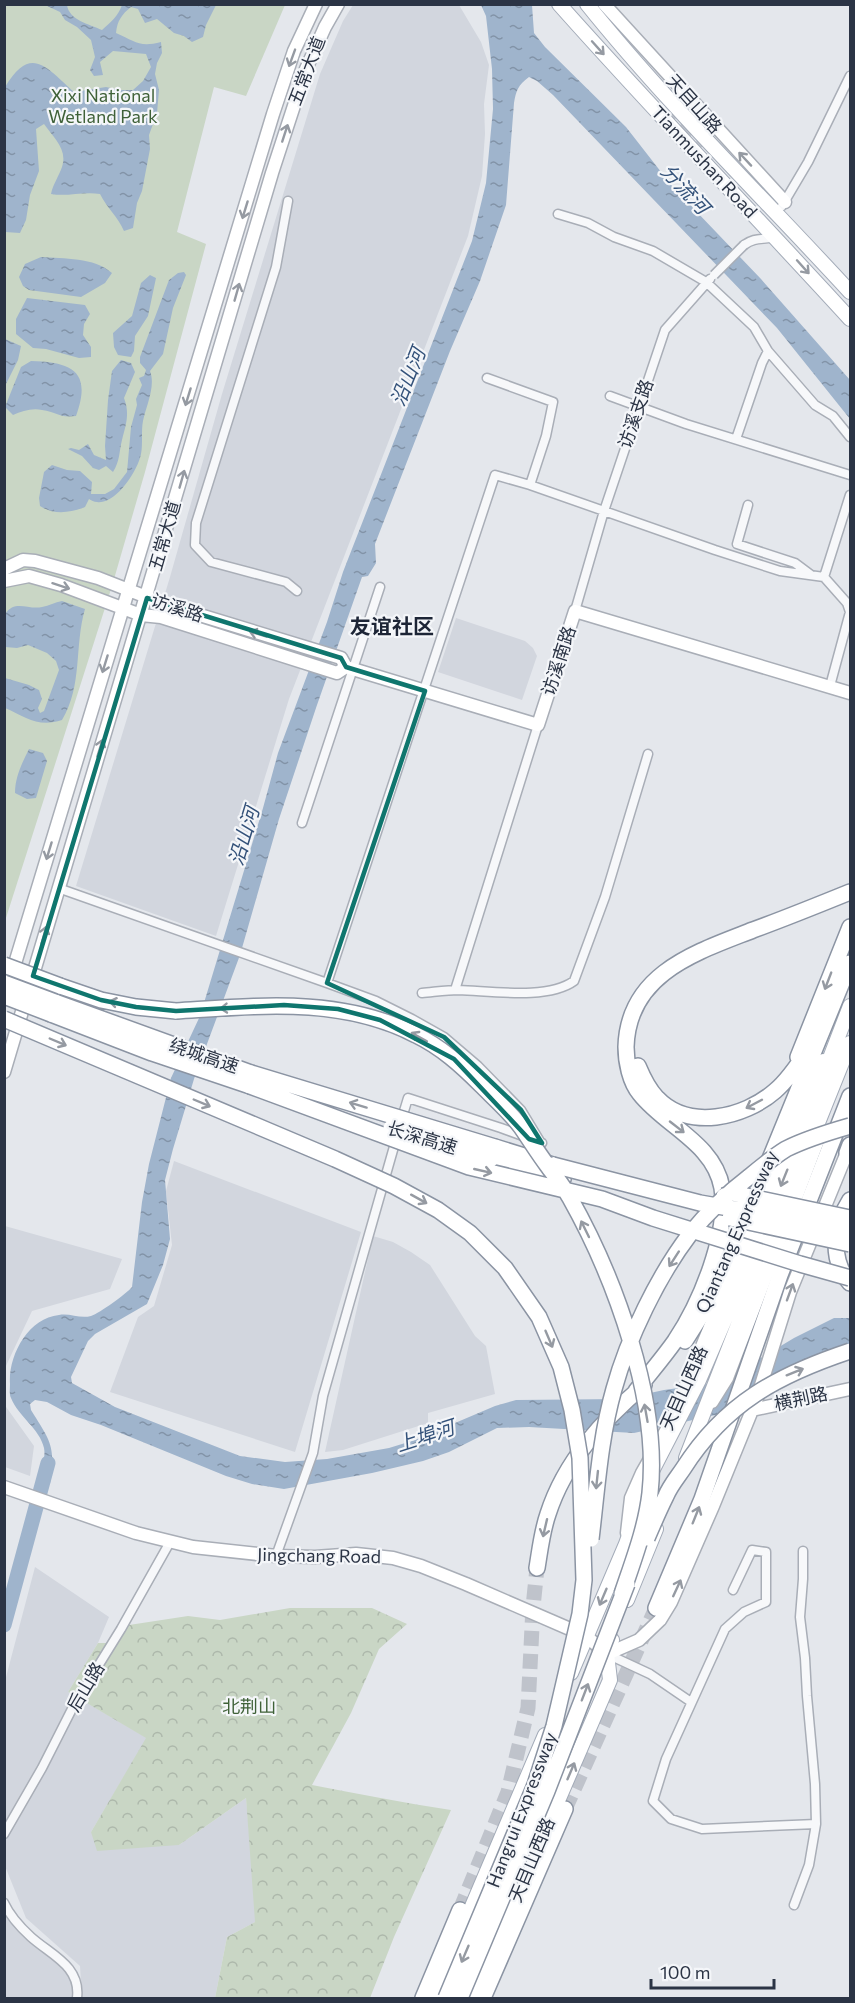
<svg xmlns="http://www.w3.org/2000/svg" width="855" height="2003" viewBox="0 0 855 2003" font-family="Commissioner,'Noto Sans SC',sans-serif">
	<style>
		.built { fill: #d2d6de }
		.green { fill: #c9d6c5 }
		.forest { fill: url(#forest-crowns) }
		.water { fill: url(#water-ripples) }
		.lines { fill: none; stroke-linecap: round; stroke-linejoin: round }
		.river { stroke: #9fb4cc; stroke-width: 15 }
		.highway-tunnel { stroke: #bfc3cb; stroke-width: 15; stroke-dasharray: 15 8; stroke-linecap: butt }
		.street-casing { stroke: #a9aeb7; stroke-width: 11 }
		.secondary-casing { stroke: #a9aeb7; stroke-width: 15 }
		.primary-casing { stroke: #a3abb8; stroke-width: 16 }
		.highway-casing { stroke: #8b94a3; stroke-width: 18 }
		.street { stroke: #f7f8fa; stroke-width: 8 }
		.secondary { stroke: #fff; stroke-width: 12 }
		.primary { stroke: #fff; stroke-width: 14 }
		.highway { stroke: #fff; stroke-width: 15 }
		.street-bridge-casing { stroke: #a9aeb7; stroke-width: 11; stroke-linecap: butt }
		.highway-bridge-casing { stroke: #8b94a3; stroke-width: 18; stroke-linecap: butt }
		.street-bridge { stroke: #f7f8fa; stroke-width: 8 }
		.highway-bridge { stroke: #fff; stroke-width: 15 }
		.oneway { stroke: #959aa2 }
		.marked { fill: none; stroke: #0f766e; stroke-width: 4.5; stroke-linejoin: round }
		.labels { text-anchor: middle; stroke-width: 4.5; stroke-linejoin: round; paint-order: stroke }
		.street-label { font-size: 18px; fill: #2b3445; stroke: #f4f6f9 }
		.park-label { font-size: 18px; fill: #3f6138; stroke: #f4f6f9 }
		.water-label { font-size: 20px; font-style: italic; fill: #34527a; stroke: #f4f6f9 }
		.quarter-label { font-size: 21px; font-weight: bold; fill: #1d2536; stroke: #f4f6f9 }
	</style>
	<defs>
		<pattern id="forest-crowns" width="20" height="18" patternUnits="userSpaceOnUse" patternTransform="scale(1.5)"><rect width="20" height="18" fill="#c9d6c5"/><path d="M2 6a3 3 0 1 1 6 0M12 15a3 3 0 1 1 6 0" fill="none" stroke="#adb8ab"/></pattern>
		<pattern id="water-ripples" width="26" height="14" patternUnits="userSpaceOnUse" patternTransform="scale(1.5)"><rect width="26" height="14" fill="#9fb4cc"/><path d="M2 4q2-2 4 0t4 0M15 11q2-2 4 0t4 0" fill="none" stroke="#8293a7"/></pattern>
	</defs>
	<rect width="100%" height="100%" fill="#e4e7ec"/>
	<path class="built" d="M 353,5 L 459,5 L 481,42 L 489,65 L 484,104 L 485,134 L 482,176 L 468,236 L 289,699 L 216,936 L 76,886 L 170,577 L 222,394 L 320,74 L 343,21 Z
		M 456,618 L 525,641 L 533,648 L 537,656 L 522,700 L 438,672 Z
		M 174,1161 L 361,1232 L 295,1452 L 110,1392 L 138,1317 L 154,1306 L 172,1245 L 166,1191 Z
		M 5,1226 L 122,1259 L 110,1289 L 32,1311 L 5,1368 L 5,1394 Z
		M 373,1236 L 393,1242 L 411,1252 L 430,1265 L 475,1336 L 486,1346 L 495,1394 L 428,1413 L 428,1423 L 343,1450 L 325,1452 Z
		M 4,1404 L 34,1446 L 30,1476 L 5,1467 Z
		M 35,1567 L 109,1617 L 98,1643 L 68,1692 L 147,1738 L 91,1832 L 179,1845 L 246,1798 L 257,1921 L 227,1937 L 215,1998 L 82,1998 L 80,1966 L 26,1918 L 5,1866 L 5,1681 Z
		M 4,1903 L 17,1922 L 75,1977 L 75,1998 L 5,1998 Z"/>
	<path class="green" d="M 5,5 L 285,5 L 246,96 L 214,87 L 177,232 L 206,244 L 145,472 L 112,586 L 5,921 Z"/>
	<path class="forest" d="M 290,1608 L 372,1608 L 407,1624 L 379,1649 L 351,1713 L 312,1785 C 359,1794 405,1803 451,1810 L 394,1937 L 370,1998 L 215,1998 L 227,1937 L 255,1922 L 246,1798 L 179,1845 L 97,1851 L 91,1832 L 146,1738 L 68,1692 L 98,1643 L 117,1643 L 129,1625 L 188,1616 L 220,1620 Z"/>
	<path class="water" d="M 45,5 L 67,5 C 69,20 89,24 102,30 C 111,22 118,16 122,5 L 216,5 L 206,25 L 203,37 L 192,42 L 184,36 L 174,33 L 157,19 L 145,23 L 138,9 L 131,7 C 122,14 117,21 116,33 C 135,41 139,48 161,42 L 162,53 L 157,63 L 155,74 L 159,90 L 157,113 L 149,135 L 150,149 L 142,191 L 137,203 L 133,228 L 124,231 C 118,217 107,208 100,194 C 84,191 67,197 51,194 C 53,184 59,176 62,167 C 68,149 53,137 44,124 L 36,129 L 39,171 L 30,195 L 26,220 L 20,233 L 5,232 L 5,87 C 31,44 46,67 74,92 L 106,87 L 120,90 L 133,90 L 143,81 L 151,67 L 146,54 L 113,51 L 100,62 L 103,75 L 94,76 L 90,70 L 95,57 L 91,40 L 77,27 L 65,20 L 60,12 Z
		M 481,5 L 532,5 L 534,33 L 545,47 L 626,127 L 672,186 L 761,279 L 850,380 L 850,419 L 777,328 L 553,95 L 537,81 L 529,77 C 518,85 516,91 514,103 L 506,205 L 480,281 L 450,351 L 375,544 L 376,563 L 368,576 L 362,577 L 317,705 L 279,819 L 240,955 L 194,1079 L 173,1149 L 165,1180 L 170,1239 L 163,1265 L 147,1304 L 95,1334 L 88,1341 L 71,1377 L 72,1383 L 115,1407 L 240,1456 L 285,1462 L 327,1459 L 389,1448 L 415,1440 L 495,1406 L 516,1400 L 622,1399 L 664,1390 L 736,1380 L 754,1362 L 794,1338 L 834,1318 L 850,1318 L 850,1356 L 720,1414 L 634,1433 L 529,1427 L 497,1428 L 449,1452 L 423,1461 L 372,1473 L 284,1489 L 252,1484 L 226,1476 L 101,1425 L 71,1415 L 47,1402 L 35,1400 L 30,1404 L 31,1410 C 50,1441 56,1445 50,1484 L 38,1480 C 41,1470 46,1459 44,1448 C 40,1429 18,1416 11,1398 C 9,1394 10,1388 10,1384 C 8,1356 28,1318 59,1315 C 70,1313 80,1319 91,1316 C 100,1313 126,1294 132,1287 L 142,1202 L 149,1164 L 171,1078 L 200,1016 L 263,808 L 278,753 L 327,622 L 343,572 L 472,241 L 486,183 L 493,109 L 492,69 L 486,16 Z
		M 41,257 C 64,259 94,257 112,273 L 105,283 L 81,297 L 29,290 L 23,286 L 19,277 L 25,264 Z
		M 184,272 L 186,275 L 173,308 L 163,354 L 150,371 C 156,386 146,406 143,421 C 141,431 143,443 141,454 C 138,470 116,505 97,502 C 94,502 91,500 89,499 L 85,507 C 70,513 53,515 40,506 L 39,498 L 44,472 L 52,465 L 67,470 L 80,471 L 92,482 L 91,494 L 105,494 L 114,489 L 127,472 L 131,427 L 137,405 L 136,399 L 142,385 L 139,378 L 144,376 L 146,370 L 140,363 L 140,357 L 169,280 L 178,273 Z
		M 150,275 L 156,278 L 148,316 L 135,336 L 134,351 L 131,357 L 118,355 L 114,347 L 113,333 L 132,316 L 141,283 Z
		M 27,298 L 85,305 L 90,314 L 84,324 L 83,335 L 91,347 L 91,357 L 79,358 L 46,349 L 33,348 L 16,334 L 16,319 Z
		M 5,339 L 21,346 L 18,360 L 5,386 Z
		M 121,360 L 131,363 L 135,372 L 124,398 C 130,414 126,424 122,440 C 119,452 120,461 113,472 L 106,466 L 99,470 L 93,468 L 82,456 L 68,449 L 71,448 L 79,450 L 88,444 L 94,455 L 106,460 L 105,446 L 108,400 L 112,371 Z
		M 31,361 C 73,362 92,372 76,416 C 58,418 57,412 42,410 C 32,408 22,411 13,415 L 5,407 L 21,367 Z
		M 62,601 L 85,609 C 74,647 83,685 62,720 C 38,728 26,717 5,708 L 5,678 L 29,685 L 39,690 L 42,699 L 38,708 L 40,713 L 44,711 L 59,670 L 56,661 L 47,653 L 28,645 L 17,648 L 5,647 L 5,614 C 15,599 28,610 42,607 C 49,606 55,602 62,601 Z
		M 29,749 L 43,753 L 47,761 L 36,798 L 27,799 L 15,793 C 15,777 22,763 29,749 Z"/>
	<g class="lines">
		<path class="river" d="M 4,1625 L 48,1463"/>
		<path class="highway-tunnel" d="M 667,106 L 703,146
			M 565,1809 L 656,1608
			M 460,1910 L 508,1792 L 528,1708 L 533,1607 L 537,1568"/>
		<defs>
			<path id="street" d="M 288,201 L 276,267 L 196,523 L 195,545 L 211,562 L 286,582 L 297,591
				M 782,206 L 808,162 L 850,76
				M 558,214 L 588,223 L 614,237 L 653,251 L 706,282 L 754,327 L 768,351 L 815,405 L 833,416 L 850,437
				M 744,245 C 755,237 762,240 775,237
				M 487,378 L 553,402 L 546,436 L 530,485
				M 610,396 L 686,424 L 850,475
				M 736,439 L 762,363 L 768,351
				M 748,505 L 737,544 L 795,563 L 811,575
				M 824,577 L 850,495
				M 575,611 L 604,511 L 665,330 L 710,279
				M 302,823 L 380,587
				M 58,888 L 327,983 L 376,1001 L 412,1019 L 444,1037 L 478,1066 L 521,1110 L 541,1143
				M 327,983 L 495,475 L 530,485 L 715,550 L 780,571 L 824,577 L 847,603 L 850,612 L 830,686
				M 455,990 L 538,725
				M 422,993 C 434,992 447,990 459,990 C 491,991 548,1000 574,981 L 605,897 L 648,754
				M 401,1121 L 408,1098 L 501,1128 L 542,1143
				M 803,1551 L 803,1579 L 800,1617 L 805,1658 L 807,1696 L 815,1784 L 816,1824
				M 276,1556 L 313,1453 L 323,1396 L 397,1136
				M 733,1590 L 752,1550 L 766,1552 L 766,1602 L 744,1612 L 725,1629 L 666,1759 L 653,1801 L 671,1819 L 702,1829 L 816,1824 L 809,1865 L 794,1905
				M 607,1654 L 650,1674 L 691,1702
				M 4,1834 L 42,1768 L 74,1705 L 121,1629 L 170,1542
				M 4,1903 C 10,1916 20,1927 31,1937 C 51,1955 81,1966 77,1998"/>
			<path id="secondary" d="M 604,4 L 785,202
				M 4,569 L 23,560 L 35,561 L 98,578 L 167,605 L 341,658 L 346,667
				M 4,581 L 29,576 L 61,585 L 141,615 L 161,617 L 337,673 L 346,667
				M 346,667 L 538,725 L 575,611 L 850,693
				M 6,993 L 273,114 L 294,51 L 316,4
				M 4,1072 L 272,173 L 306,69 L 325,27 L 338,4
				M 712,1402 L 727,1378 L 822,1130
				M 752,1410 L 850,1389
				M 4,1487 L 136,1533 L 193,1547 L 276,1556 L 315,1557 L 356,1554 L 393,1558 L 421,1566 L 466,1584 L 586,1636 L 607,1654 L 639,1640 L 660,1620 L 671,1602 L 713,1506 L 757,1398 L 790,1292 L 850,1145
				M 627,1533 L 631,1498 L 642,1473 L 671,1422 L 764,1195 L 823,1060"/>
			<path id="primary" d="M 559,4 C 654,111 754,214 850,319
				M 587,4 C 669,106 762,196 850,292
				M 686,1458 L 771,1240 L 850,1043
				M 627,1600 L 656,1529
				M 571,1673 L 626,1544 L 651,1473 L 699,1380 L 741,1282 L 783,1180 L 850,1006
				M 433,1998 L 545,1735
				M 473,1998 L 610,1680 L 607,1654 L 612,1640"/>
			<path id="highway" d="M 60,986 L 101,1000 L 136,1007 L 176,1011
				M 55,1002 L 251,1073
				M 51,1014 L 152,1053 L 250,1086
				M 798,1057 L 850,927
				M 638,1066 C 643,1078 648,1089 657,1098 C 688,1131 744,1118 775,1091 C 788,1080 798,1065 807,1051
				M 495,1147 L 553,1165
				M 847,1153 L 850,1145
				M 491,1159 L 563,1179
				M 850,1283 C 829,1259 834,1225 850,1200
				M 685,1341 L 704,1311 L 729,1259 L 850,963
				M 636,1391 C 649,1374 663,1358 675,1341 C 701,1302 729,1234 722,1188 C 714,1143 665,1126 640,1094 C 630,1082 626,1062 626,1047 C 628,973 697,952 753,930 C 786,918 818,905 850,892
				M 537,1568 C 540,1550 542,1531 548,1514 C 565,1461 603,1420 644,1385
				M 656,1608 L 702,1499 L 780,1275 L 850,1096
				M 423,1998 L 460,1910
				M 483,1998 L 565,1809"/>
		</defs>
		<use href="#street" class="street-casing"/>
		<use href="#secondary" class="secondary-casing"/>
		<use href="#primary" class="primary-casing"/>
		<use href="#highway" class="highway-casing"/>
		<use href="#street" class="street"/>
		<use href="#secondary" class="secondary"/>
		<use href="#primary" class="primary"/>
		<use href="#highway" class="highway"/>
		<defs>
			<path id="street-bridge" d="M 714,275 L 744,245"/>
			<path id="highway-bridge" d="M 4,965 L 60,986
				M 4,983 L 55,1002
				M 4,996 L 51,1014
				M 176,1011 C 257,1006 341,996 416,1035 C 441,1047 461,1065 481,1085 C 494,1098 510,1112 521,1127 C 530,1140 538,1153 547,1165 C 555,1176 564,1187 570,1198 C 615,1278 660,1401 650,1493 C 646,1528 633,1561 622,1594
				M 4,1019 L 335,1159 L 394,1186 L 438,1210 L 470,1233 L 505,1268 L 539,1317 L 561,1367 L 572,1410 L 580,1458 L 584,1580 L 580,1614 L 554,1726 L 535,1785 L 446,1998
				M 251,1073 L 495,1147
				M 250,1086 L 469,1167 L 602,1199 L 653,1218 L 800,1264 L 850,1278
				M 391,1128 L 491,1159
				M 553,1165 L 700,1203 L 850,1229
				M 724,1196 L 732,1193 L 850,1218
				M 730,1218 L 850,1244
				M 647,1538 C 653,1524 659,1510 666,1496 C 670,1486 677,1478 683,1469 C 725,1403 778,1375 850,1351
				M 591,1539 C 597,1489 600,1438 614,1389 C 628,1338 658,1276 690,1234 C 707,1213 728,1193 749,1177 C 761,1167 773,1157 786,1149 C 806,1139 829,1132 850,1126
				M 460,1998 L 547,1791 L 627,1584"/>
		</defs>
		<use href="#street-bridge" class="street-bridge-casing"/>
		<use href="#highway-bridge" class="highway-bridge-casing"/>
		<use href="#street-bridge" class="street-bridge"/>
		<use href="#highway-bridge" class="highway-bridge"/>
	</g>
	<defs><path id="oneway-shaft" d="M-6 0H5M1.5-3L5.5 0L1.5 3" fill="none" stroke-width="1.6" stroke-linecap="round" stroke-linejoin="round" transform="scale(1.5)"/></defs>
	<g class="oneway">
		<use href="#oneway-shaft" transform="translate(598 48) rotate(48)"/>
		<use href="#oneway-shaft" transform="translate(292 58) rotate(110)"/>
		<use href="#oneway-shaft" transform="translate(285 133) rotate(-72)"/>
		<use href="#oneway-shaft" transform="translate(745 159) rotate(-133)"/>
		<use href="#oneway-shaft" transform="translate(245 210) rotate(107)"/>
		<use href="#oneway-shaft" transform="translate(803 267) rotate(48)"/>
		<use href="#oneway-shaft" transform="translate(237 292) rotate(-74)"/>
		<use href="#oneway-shaft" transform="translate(188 397) rotate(107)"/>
		<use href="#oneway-shaft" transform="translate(182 479) rotate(-74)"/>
		<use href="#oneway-shaft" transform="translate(61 586) rotate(18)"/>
		<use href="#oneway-shaft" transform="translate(258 634) rotate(-163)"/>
		<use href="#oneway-shaft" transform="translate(105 664) rotate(107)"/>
		<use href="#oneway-shaft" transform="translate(100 748) rotate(-73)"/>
		<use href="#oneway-shaft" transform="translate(49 851) rotate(107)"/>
		<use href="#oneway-shaft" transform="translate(44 935) rotate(-74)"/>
		<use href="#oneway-shaft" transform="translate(828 981) rotate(111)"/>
		<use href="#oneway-shaft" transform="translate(118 1003) rotate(-169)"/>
		<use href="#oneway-shaft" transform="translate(229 1008) rotate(177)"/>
		<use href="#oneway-shaft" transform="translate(419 1037) rotate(-151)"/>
		<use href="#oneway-shaft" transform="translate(58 1042) rotate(23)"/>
		<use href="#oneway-shaft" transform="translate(202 1103) rotate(23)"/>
		<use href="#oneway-shaft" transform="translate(754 1104) rotate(152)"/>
		<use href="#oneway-shaft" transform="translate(358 1105) rotate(-163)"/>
		<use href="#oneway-shaft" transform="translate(677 1127) rotate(38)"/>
		<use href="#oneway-shaft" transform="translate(483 1171) rotate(13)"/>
		<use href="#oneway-shaft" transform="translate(784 1178) rotate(112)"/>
		<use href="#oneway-shaft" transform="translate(419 1199) rotate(29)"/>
		<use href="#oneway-shaft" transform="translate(585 1229) rotate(-116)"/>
		<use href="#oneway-shaft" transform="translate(674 1259) rotate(123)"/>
		<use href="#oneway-shaft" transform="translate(790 1292) rotate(-70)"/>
		<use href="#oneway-shaft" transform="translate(549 1339) rotate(67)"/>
		<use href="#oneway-shaft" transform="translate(795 1372) rotate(-22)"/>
		<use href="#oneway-shaft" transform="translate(646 1413) rotate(-100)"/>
		<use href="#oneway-shaft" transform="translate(597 1480) rotate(96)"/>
		<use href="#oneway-shaft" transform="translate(696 1515) rotate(-68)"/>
		<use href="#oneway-shaft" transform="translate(545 1528) rotate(103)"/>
		<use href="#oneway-shaft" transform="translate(677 1588) rotate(-65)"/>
		<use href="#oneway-shaft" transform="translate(603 1597) rotate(113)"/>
		<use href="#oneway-shaft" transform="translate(585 1692) rotate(-69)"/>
		<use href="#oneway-shaft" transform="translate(571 1771) rotate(-67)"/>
		<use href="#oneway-shaft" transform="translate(465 1954) rotate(113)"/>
	</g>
	<path class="marked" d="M 147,598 L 341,658 L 346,667 L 425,691 L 327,983 L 444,1037 L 521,1110 L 542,1143 L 529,1139 L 454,1059 L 380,1020 L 338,1009 L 284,1005 L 176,1011 L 136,1007 L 101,1000 L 33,976 Z"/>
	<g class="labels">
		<g class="street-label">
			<text transform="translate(307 71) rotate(-69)" y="6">五常大道</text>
			<text transform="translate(694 104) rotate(48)" y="6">天目山路</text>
			<text transform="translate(704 162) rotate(47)" y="6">Tianmushan Road</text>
			<text transform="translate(636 414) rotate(-71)" y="6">访溪支路</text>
			<text transform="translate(165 536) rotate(-74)" y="6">五常大道</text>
			<text transform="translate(177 608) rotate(18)" y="6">访溪路</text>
			<text transform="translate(559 661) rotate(-72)" y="6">访溪南路</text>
			<text transform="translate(204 1056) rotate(19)" y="6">绕城高速</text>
			<text transform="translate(422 1138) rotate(17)" y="6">长深高速</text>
			<text transform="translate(737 1232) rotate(-66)" y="6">Qiantang Expressway</text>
			<text transform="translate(684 1388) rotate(-66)" y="6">天目山西路</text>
			<text transform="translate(801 1399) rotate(-12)" y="6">横荆路</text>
			<text transform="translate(319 1556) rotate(1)" y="6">Jingchang Road</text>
			<text transform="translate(86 1687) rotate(-59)" y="6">后山路</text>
			<text transform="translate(522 1810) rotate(-69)" y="6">Hangrui Expressway</text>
			<text transform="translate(532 1860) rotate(-67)" y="6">天目山西路</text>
		</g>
		<g class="park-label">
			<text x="103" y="102">Xixi National<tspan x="103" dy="21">Wetland Park</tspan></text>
			<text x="249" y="1713">北荆山</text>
		</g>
		<g class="water-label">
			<text transform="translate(685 189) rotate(47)" y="7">分流河</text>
			<text transform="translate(408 377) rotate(-68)" y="7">沿山河</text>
			<text transform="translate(244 836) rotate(-73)" y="7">沿山河</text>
			<text transform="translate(425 1436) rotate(-18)" y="7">上埠河</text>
		</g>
		<g class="quarter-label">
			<text x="392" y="634">友谊社区</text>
		</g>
	</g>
	<rect width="855" height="2003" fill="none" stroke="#2b3445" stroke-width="12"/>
	<path d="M651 1979v9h123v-9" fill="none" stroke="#2b3445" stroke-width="3"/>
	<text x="660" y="1979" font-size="18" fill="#2b3445" stroke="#f4f6f9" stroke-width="4.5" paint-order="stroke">100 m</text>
</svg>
